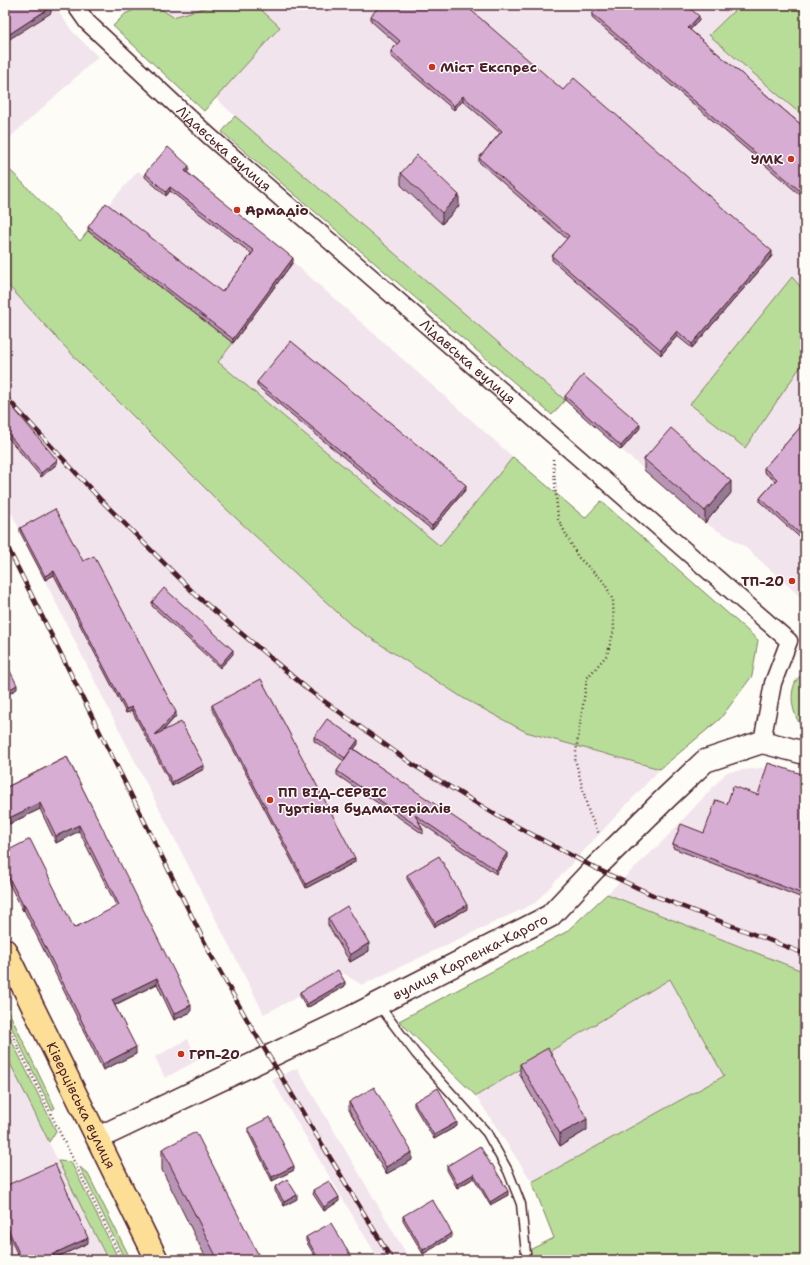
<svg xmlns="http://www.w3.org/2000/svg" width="810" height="1265" viewBox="0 0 810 1265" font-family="'Shantell Sans',sans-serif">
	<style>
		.built { fill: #f2e4ec }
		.green { fill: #b8dd99; stroke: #817e62 }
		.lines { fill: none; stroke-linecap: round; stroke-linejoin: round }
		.service-casing { stroke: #4a1f2b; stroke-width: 11 }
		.minor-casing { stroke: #4a1f2b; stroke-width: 19 }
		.secondary-casing { stroke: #4a1f2b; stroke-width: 25 }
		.primary-casing { stroke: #4a1f2b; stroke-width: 25 }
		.path { stroke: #4a1f2b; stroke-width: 2.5; stroke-dasharray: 1 3; stroke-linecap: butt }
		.service { stroke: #fdfcf7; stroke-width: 8 }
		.minor { stroke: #fdfcf7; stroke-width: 16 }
		.secondary { stroke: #fdfcf7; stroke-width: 22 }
		.primary { stroke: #fdde96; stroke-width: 22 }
		.rail-casing { stroke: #4a1f2b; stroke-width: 4.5 }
		.rail { stroke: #fdfcf7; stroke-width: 3; stroke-dasharray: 9; stroke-linecap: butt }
		.wall { fill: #b995b5; stroke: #4a1f2b }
		.shaded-wall { fill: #967994; stroke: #4a1f2b }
		.building { fill: #d7add3; stroke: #4a1f2b }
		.poi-dot { fill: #c8321e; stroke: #fdfcf7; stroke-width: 1.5 }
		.labels { text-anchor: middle; stroke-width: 3; stroke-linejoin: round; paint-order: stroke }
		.poi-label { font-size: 14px; font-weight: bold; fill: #4a1f2b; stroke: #fdfcf7; text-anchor: start }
		.street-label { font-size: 14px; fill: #4a1f2b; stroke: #fdfcf7 }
	</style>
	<rect width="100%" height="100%" fill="#fdfcf7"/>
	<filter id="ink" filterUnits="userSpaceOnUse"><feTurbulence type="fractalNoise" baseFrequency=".025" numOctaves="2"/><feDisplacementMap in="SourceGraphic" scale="8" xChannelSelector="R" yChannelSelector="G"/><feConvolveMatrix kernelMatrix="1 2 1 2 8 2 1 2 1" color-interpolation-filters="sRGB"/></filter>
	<g filter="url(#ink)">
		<path class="built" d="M 5,5 L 54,5 L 72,31 L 98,57 L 5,142 Z
			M 116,5 L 805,5 L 805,601 L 744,546 L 705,523 L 565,400 L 235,116 Z
			M 168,151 L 189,170 L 202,189 L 293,262 L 513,457 L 440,546 L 218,362 L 233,343 L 88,231 L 106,207 L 138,171 L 146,177 Z
			M 5,282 L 81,364 L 224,507 L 352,626 L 463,698 L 526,732 L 660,769 L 535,903 L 362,985 L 341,972 L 316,986 L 307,1008 L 300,996 L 264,1014 L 114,720 L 5,500 Z
			M 768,767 L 805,779 L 805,972 L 607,894 L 663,841 L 727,772 Z
			M 670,979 L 725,1076 L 532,1182 L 476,1096 Z
			M 188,1039 L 198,1060 L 165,1078 L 155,1057 Z
			M 5,1053 L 58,1161 L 107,1260 L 5,1260 Z
			M 297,1068 L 410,1260 L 379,1260 L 272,1080 Z"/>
		<path class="green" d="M 144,5 L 155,5 L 173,17 L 215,5 L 256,5 L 280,27 L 204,111 L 113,26 L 125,14 Z
			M 740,5 L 805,5 L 805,118 L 709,35 Z
			M 235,116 L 565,400 L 552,415 L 222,132 Z
			M 5,165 L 80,241 L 88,231 L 233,343 L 218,362 L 440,546 L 513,457 L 585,518 L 601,501 L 758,640 L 752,676 L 720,719 L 660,769 L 526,732 L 463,698 L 352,626 L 224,507 L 81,364 L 5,282 Z
			M 792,277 L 805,292 L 805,360 L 745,448 L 690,404 Z
			M 805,671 L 805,730 C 793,719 788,695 796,681 C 798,678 802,674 805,671 Z
			M 607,894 L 805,972 L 805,1260 L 509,1260 L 554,1238 L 532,1182 L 724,1076 L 670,979 L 476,1096 L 399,1021 L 566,932 Z
			M 5,1000 L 7,1008 L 55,1108 L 52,1110 L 5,1014 Z
			M 5,1027 L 56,1131 L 49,1142 L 5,1053 Z
			M 58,1161 L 71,1162 L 119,1260 L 104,1260 L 107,1258 Z
			M 80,1167 L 88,1174 L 131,1260 L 125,1260 Z"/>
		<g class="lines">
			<defs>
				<path id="service" d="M 378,1004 L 416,1054 L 487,1133 L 508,1171 L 521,1204 L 526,1254"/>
				<g id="minor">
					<path id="s1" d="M 75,5 L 87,22 L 208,135 L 789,641 L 773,683 L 762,742"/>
				</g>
				<g id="secondary">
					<path id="s2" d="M 98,1138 L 352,1017 L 550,916 L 595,868 L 667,797 L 705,761 L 762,742 L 805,753"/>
				</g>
				<g id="primary">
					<path id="s3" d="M 5,950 L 157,1260"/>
				</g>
			</defs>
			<use href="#service" class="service-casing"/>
			<use href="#minor" class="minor-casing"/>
			<use href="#secondary" class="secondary-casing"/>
			<use href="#primary" class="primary-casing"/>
			<path class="path" d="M 553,459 L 558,519 L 578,557 L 604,582 L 613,600 L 614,630 L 607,655 L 587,678 L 575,759 L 589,813 L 599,834
				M 5,1020 L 122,1260"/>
			<use href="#service" class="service"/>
			<use href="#minor" class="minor"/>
			<use href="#secondary" class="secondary"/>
			<use href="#primary" class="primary"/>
			<defs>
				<path id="rail" d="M 5,396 L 100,499 L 198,597 L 310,691 L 415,766 L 503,819 L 595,868 L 655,896 L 805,954
					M 5,542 L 212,957 L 250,1025 L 392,1260"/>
			</defs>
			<use href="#rail" class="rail-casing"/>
			<use href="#rail" class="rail"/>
		</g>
		<path class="wall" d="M 667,10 L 699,20 L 690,30 L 805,128 L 805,199 L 592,18 L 592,14 Z
			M 371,16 L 563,90 L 772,256 L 692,348 L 677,336 L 661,355 L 552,260 L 552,256 L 567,239 L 479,162 L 479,158 L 500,133 L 463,101 L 454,110 L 391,56 L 391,51 L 397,44 L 371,21 Z
			M 189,170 L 187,172 L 293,262 L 233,343 L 88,231 L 88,227 L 222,292 L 252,254 L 170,191 L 166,196 L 145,177 L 145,173 Z
			M 401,173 L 459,206 L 442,224 L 401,185 Z
			M 257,382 L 466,489 L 432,530 L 257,386 Z
			M 565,396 L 640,428 L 621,450 L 565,400 Z
			M 5,398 L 57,464 L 41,477 L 5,434 Z
			M 805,422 L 805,542 L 760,502 L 760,498 L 775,481 L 764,472 L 764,468 Z
			M 644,459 L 731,493 L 705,523 L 644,470 Z
			M 20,528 L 83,561 L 176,716 L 162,732 L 204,769 L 172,786 L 132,711 L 126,713 L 54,575 L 45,580 L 20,532 Z
			M 152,602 L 233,654 L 220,668 L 152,606 Z
			M 212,705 L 355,862 L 306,888 L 212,709 Z
			M 314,737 L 358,744 L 354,749 L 507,857 L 496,874 L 418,821 L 423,830 L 423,834 L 337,775 L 337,771 L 344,761 L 314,741 Z
			M 67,757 L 191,1012 L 174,1020 L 157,984 L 115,1005 L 136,1054 L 103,1070 L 24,910 L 23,911 L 5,876 L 5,852 L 74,928 L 117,907 L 79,831 L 56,843 L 40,809 L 5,826 L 5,788 Z
			M 805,775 L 805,899 L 673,848 L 673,844 L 704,833 L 727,804 L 758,795 Z
			M 407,875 L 467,909 L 435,927 L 407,879 Z
			M 328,918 L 369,951 L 350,962 L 328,925 Z
			M 345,986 L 307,1008 L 300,996 L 300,992 Z
			M 520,1064 L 587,1130 L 560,1146 L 520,1075 Z
			M 349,1102 L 412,1160 L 386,1174 L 349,1110 Z
			M 414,1102 L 457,1126 L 434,1139 L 414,1106 Z
			M 248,1128 L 294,1170 L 272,1181 L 248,1132 Z
			M 162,1149 L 261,1260 L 207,1260 L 162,1170 Z
			M 491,1165 L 508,1195 L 490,1205 L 474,1178 L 457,1188 L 447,1170 L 447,1166 Z
			M 5,1186 L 88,1243 L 55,1258 L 56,1260 L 20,1260 L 5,1227 Z
			M 275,1187 L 297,1199 L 284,1206 L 275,1191 Z
			M 313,1190 L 339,1201 L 324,1211 L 313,1194 Z
			M 403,1216 L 452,1237 L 423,1254 L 403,1220 Z
			M 306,1237 L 353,1260 L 317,1260 L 306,1241 Z"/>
		<path class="shaded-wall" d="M 51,7 L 51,13 L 5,42 L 5,37 Z
			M 699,16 L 699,20 L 688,32 L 688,28 Z
			M 463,96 L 463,101 L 454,110 L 454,106 Z
			M 189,166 L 189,170 L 185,175 L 185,171 Z
			M 170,187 L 170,191 L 166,196 L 166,192 Z
			M 459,195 L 459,206 L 442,224 L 442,213 Z
			M 772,251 L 772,256 L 692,348 L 692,344 Z
			M 293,258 L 293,262 L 233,343 L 233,339 Z
			M 677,331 L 677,336 L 661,355 L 661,350 Z
			M 640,424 L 640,428 L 621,450 L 621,446 Z
			M 57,460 L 57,464 L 41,477 L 41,473 Z
			M 731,481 L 731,493 L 705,523 L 705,511 Z
			M 466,485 L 466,489 L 432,530 L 432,526 Z
			M 54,571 L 54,575 L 45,580 L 45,576 Z
			M 233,650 L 233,654 L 220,668 L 220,665 Z
			M 8,652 L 8,656 L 5,658 L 5,654 Z
			M 17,685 L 17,689 L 5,696 L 5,692 Z
			M 132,707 L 132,711 L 126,713 L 126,709 Z
			M 176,712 L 176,716 L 155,739 L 155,735 Z
			M 358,740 L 358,744 L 345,762 L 345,758 Z
			M 204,765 L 204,769 L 172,786 L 172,782 Z
			M 40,803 L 40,809 L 5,826 L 5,820 Z
			M 79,825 L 79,831 L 56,843 L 56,836 Z
			M 507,853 L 507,857 L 496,874 L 496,870 Z
			M 355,858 L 355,862 L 306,888 L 306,884 Z
			M 24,904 L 24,910 L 23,911 L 23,905 Z
			M 467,905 L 467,909 L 435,927 L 435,923 Z
			M 369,943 L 369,951 L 350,962 L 350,955 Z
			M 157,978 L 157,984 L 112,1006 L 112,1000 Z
			M 345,982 L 345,986 L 307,1008 L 307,1004 Z
			M 191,1005 L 191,1012 L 174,1020 L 174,1014 Z
			M 136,1047 L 136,1054 L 103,1070 L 103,1064 Z
			M 587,1119 L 587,1130 L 560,1146 L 560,1134 Z
			M 457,1122 L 457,1126 L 434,1139 L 434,1135 Z
			M 412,1152 L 412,1160 L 386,1174 L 386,1167 Z
			M 294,1166 L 294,1170 L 272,1181 L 272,1177 Z
			M 474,1174 L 474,1178 L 457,1188 L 457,1184 Z
			M 508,1191 L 508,1195 L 490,1205 L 490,1202 Z
			M 297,1195 L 297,1199 L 284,1206 L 284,1202 Z
			M 339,1197 L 339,1201 L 324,1211 L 324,1207 Z
			M 452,1233 L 452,1237 L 423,1254 L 423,1250 Z
			M 88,1238 L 88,1243 L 53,1259 L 53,1254 Z"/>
		<path class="building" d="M 5,5 L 49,5 L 51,7 L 5,37 Z
			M 380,5 L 465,5 L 563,90 L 574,78 L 772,251 L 692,344 L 677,331 L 661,350 L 552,256 L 569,236 L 479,158 L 502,131 L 463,96 L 454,106 L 391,51 L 400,41 L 371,16 Z
			M 600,5 L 661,5 L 667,10 L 671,5 L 686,5 L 699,16 L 688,28 L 805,128 L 805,195 L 592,14 Z
			M 168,147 L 189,166 L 185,171 L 293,258 L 233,339 L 88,227 L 106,203 L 222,292 L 254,251 L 170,187 L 166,192 L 145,173 Z
			M 417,155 L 459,195 L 442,213 L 401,173 Z
			M 291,341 L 466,485 L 432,526 L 257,382 Z
			M 583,375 L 640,424 L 621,446 L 565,396 Z
			M 5,398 L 57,460 L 41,473 L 5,430 Z
			M 805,422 L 805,538 L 760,498 L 777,479 L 764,468 Z
			M 671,428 L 731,481 L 705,511 L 644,459 Z
			M 55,509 L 83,561 L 94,556 L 176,712 L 155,735 L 181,722 L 204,765 L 172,782 L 132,707 L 126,709 L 54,571 L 45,576 L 20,528 Z
			M 164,588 L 233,650 L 220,665 L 152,602 Z
			M 5,645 L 8,652 L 5,654 Z
			M 5,661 L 17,685 L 5,692 Z
			M 261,679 L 355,858 L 306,884 L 212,705 Z
			M 327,719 L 358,740 L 345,758 L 314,737 Z
			M 352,748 L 507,853 L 496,870 L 415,815 L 423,830 L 337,771 Z
			M 67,757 L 191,1005 L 174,1014 L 157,978 L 112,1000 L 136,1047 L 103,1064 L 24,904 L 23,905 L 5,870 L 5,852 L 30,839 L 74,928 L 119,905 L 79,825 L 56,836 L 40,803 L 5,820 L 5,788 Z
			M 768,763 L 805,775 L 805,895 L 673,844 L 681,824 L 704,833 L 716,800 L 727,804 L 733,786 L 758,795 Z
			M 439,856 L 467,905 L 435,923 L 407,875 Z
			M 347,906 L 369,943 L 350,955 L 328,918 Z
			M 338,970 L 345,982 L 307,1004 L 300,992 Z
			M 548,1048 L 587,1119 L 560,1134 L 520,1064 Z
			M 374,1087 L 412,1152 L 386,1167 L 349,1102 Z
			M 438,1088 L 457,1122 L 434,1135 L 414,1102 Z
			M 270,1117 L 294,1166 L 272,1177 L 248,1128 Z
			M 196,1132 L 261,1260 L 218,1260 L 162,1149 Z
			M 480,1146 L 491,1165 L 492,1164 L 508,1191 L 490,1202 L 474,1174 L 457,1184 L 447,1166 Z
			M 55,1164 L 88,1238 L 53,1254 L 56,1260 L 22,1260 L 5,1222 L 5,1186 Z
			M 287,1179 L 297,1195 L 284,1202 L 275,1187 Z
			M 329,1181 L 339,1197 L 324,1207 L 313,1190 Z
			M 432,1199 L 452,1233 L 423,1250 L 403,1216 Z
			M 331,1223 L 353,1260 L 319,1260 L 306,1237 Z"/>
	</g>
	<g class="poi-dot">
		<circle cx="432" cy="67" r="4"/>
		<circle cx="791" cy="159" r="4"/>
		<circle cx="237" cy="210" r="4"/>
		<circle cx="792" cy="581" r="4"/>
		<circle cx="270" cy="800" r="4"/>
		<circle cx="181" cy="1054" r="4"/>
	</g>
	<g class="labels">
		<g class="poi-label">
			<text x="440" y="72">Міст Експрес</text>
			<text x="783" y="164" text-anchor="end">УМК</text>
			<text x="245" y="215">Армадіо</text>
			<text x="784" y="586" text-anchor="end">ТП-20</text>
			<text x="278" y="797">ПП ВІД-СЕРВІС<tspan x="278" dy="16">Гуртівня будматеріалів</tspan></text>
			<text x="189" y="1059">ГРП-20</text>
		</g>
		<g class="street-label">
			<text dy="5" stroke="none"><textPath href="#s1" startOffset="207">Лідавська вулиця</textPath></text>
			<text dy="5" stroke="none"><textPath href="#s1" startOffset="531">Лідавська вулиця</textPath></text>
			<text dy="5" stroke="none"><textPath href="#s2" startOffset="414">вулиця Карпенка-Карого</textPath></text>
			<text dy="5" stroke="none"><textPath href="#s3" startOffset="173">Ківерцівська вулиця</textPath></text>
		</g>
	</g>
	<rect width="810" height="1265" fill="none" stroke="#fdfcf7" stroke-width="20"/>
	<rect x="10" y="10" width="790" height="1245" fill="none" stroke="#4a1f2b" stroke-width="1.5" filter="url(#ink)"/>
</svg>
